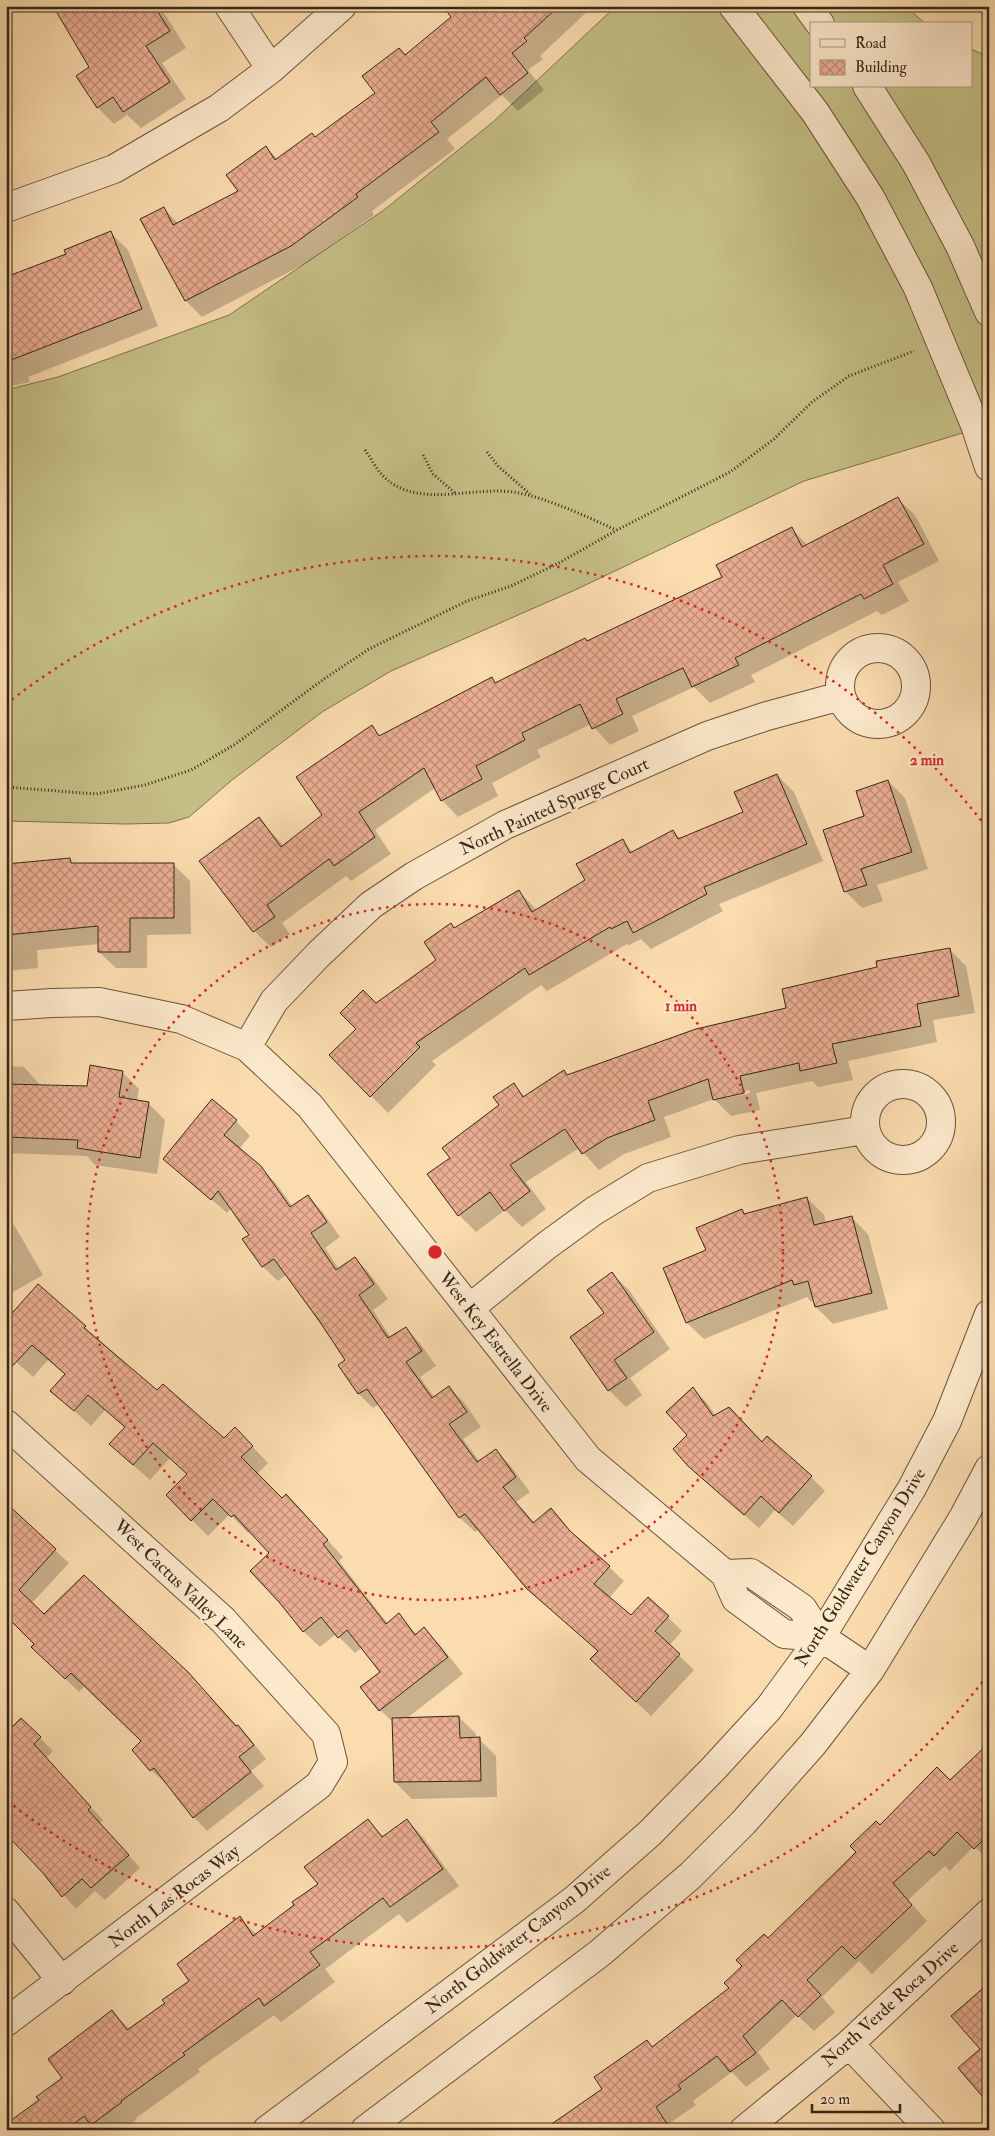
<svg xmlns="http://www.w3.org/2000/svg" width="995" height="2136" viewBox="0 0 995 2136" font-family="'IM FELL Double Pica',serif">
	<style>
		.grass { fill: #c5bf86; stroke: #7e724e }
		.shadow { fill: #0003; fill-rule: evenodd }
		.building { fill: url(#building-cross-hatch); stroke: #372617 }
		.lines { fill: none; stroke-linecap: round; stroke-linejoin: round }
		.minor-casing { stroke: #68543d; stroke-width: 30 }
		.path { stroke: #372617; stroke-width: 3; stroke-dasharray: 1 2.5; stroke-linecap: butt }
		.minor { stroke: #fce8cb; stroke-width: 28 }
		.ring { fill: none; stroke: #d62828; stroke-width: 2.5; stroke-dasharray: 2.5 5 }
		.labels { text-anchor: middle; stroke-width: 4.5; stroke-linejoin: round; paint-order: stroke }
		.street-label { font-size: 18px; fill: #372617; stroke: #fce8cb }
		.centre { fill: #d62828; stroke: #fce8cb; stroke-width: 2.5 }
		.ring-label { font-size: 15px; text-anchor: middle; font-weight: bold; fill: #d62828; stroke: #fce8cb; stroke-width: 4.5; stroke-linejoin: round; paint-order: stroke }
	</style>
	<defs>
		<pattern id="building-cross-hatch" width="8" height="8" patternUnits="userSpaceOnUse" patternTransform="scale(1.25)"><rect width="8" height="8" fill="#ebae92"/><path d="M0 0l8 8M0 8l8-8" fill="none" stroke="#bf8d76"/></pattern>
	</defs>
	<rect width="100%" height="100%" fill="#fbdcaf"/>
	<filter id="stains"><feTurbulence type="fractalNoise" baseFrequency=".004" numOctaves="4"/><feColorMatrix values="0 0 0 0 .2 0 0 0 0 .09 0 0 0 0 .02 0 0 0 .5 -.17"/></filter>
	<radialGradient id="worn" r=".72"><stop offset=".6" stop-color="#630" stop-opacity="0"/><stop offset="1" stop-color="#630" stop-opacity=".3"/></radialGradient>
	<path class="grass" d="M 616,6 L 905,6 L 926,24 L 811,24 L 811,86 L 971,86 L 971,49 L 989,57 L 989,425 L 804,481 L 575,590 L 391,671 L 322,712 L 232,780 L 189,817 L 169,823 L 125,824 L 6,821 L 6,390 L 58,377 L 229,315 L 384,210 L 493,122 Z"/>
	<path class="shadow" d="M 54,6 L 162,6 L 161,8 L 186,48 L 162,63 L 186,99 L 141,128 L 127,115 L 114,124 L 97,107 L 91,68 Z
		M 444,6 L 593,6 L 540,56 L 543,59 L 528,70 L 544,90 L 518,111 L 502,95 L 447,139 L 455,149 L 372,211 L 374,215 L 308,262 L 202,317 L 186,301 L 164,209 L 178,223 L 239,191 L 266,148 L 278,159 L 316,138 L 377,93 L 399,49 L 406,55 L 453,17 Z
		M 966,6 L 974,6 L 970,11 Z
		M 111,233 L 128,250 L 158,326 L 28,377 L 30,382 L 6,387 L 6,282 Z
		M 898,499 L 915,515 L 939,561 L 898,582 L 909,601 L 882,615 L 877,611 L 751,675 L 755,682 L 710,703 L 694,687 L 632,716 L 639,731 L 610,745 L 591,724 L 537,750 L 541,757 L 492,783 L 498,796 L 458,817 L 442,800 L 435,788 L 375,830 L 391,854 L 351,881 L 346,876 L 282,923 L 290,934 L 271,947 L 254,931 L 259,819 L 284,846 L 324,815 L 372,727 L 381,737 L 492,678 L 497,684 L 588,642 L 724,577 L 792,529 L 808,546 Z
		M 777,775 L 794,792 L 823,861 L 719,904 L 723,911 L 651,949 L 641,939 L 629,945 L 627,944 L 547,991 L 541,985 L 432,1061 L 436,1065 L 388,1113 L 331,1055 L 358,1029 L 376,1004 L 438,961 L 451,924 L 455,929 L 519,892 L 537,910 L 586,881 L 622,841 L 633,852 L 673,831 L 681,839 L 744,813 Z
		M 888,781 L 905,798 L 928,869 L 877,885 L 883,901 L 862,908 L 845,891 L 866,817 Z
		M 70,859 L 75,865 L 173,864 L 190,881 L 191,934 L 147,935 L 147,968 L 116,968 L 99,952 L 99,944 L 37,950 L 38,968 L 6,971 L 6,865 Z
		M 949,949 L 966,966 L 975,1013 L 933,1020 L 937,1042 L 848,1061 L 853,1080 L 818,1087 L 812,1081 L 756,1093 L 760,1110 L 731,1116 L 714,1099 L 664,1117 L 671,1137 L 624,1154 L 599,1170 L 579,1148 L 526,1182 L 546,1209 L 522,1227 L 505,1210 L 476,1232 L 459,1215 L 452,1158 L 500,1105 L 514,1085 L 525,1097 L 564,1071 L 568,1076 L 788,1009 L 878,968 ZM 749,1090 L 750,1093 L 725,1098 L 725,1096 Z
		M 6,1066 L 24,1067 L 41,1086 L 88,1088 L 122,1072 L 139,1089 L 137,1101 L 148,1103 L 165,1120 L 157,1174 L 95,1165 L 87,1156 L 6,1153 Z
		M 236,1121 L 250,1136 L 239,1149 L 276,1183 L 293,1207 L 307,1196 L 322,1211 L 340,1237 L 325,1248 L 339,1269 L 355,1258 L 369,1273 L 388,1299 L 373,1310 L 391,1338 L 405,1328 L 420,1343 L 436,1366 L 420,1377 L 435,1398 L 449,1388 L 464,1402 L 481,1427 L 463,1439 L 480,1462 L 496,1451 L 510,1465 L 530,1492 L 516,1502 L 535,1523 L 551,1510 L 578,1540 L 609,1567 L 624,1581 L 609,1598 L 631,1617 L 668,1617 L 682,1631 L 669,1646 L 694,1670 L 651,1716 L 606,1674 L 599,1652 L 527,1587 L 479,1529 L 475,1532 L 460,1518 L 379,1404 L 373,1408 L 359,1394 L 339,1365 L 346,1360 L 286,1275 L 278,1281 L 263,1267 L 244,1239 L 251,1235 L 231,1208 L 227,1213 L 164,1158 Z
		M 807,1198 L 824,1215 L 826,1224 L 851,1217 L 868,1234 L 888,1309 L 833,1324 L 816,1307 L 814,1301 L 811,1302 L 807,1297 L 704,1339 L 687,1323 L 707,1251 L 742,1211 L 746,1215 Z
		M 6,1216 L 13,1223 L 43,1275 L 6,1296 Z
		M 612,1274 L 629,1290 L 670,1349 L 630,1378 L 642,1395 L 626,1407 L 609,1390 L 605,1314 Z
		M 85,1327 L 158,1392 L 224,1440 L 251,1445 L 268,1463 L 257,1474 L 282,1500 L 302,1512 L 343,1557 L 339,1561 L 388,1624 L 399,1615 L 417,1635 L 424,1629 L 440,1645 L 463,1674 L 406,1719 L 459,1717 L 476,1734 L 476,1739 L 479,1739 L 496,1756 L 497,1797 L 412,1799 L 395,1782 L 394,1723 L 380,1710 L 382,1672 L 362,1647 L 355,1653 L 336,1634 L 320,1647 L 303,1631 L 271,1553 L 250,1531 L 248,1533 L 230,1514 L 208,1536 L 167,1495 L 188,1475 L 170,1458 L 150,1480 L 127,1460 L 125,1428 L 105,1410 L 91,1426 L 52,1391 L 66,1375 L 48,1360 L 33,1377 L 6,1353 Z
		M 693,1389 L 707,1403 L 716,1416 L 763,1443 L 811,1477 L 825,1491 L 793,1526 L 775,1510 L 759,1528 L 704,1480 L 689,1435 Z
		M 6,1505 L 69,1563 L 31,1604 L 44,1616 L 155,1641 L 251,1740 L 266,1759 L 251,1771 L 264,1786 L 207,1831 L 194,1817 L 166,1782 L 165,1783 L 151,1770 L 143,1741 L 86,1685 L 79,1692 L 46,1660 L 35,1644 L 6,1615 Z
		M 21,1719 L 53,1751 L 46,1758 L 103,1820 L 100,1823 L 140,1868 L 105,1900 L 95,1891 L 76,1909 L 43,1871 Z
		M 989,1745 L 989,1861 L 974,1846 L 950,1871 L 945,1866 L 908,1900 L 927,1921 L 872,1974 L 859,1961 L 822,1997 L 835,2012 L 814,2031 L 797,2015 L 758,2052 L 770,2069 L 746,2087 L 732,2072 L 693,2101 L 696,2105 L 670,2123 L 675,2130 L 544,2130 L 604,2089 L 647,2042 L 653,2048 L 731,1988 L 768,1939 L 840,1870 L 880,1827 L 950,1782 Z
		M 368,1820 L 384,1837 L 407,1820 L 423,1837 L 459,1886 L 407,1923 L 399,1914 L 325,1969 L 335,1982 L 281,2022 L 274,2015 L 198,2069 L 200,2072 L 136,2118 L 137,2119 L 123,2130 L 6,2130 L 64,2078 L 112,2012 L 130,2029 L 166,2003 L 190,1981 L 240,1918 L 257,1935 L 320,1885 Z"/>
	<path class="building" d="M 53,6 L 154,6 L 170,31 L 146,46 L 170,82 L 123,112 L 113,97 L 97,108 L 76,76 L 89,67 Z
		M 443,6 L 559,6 L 524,38 L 527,41 L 512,53 L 528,73 L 500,95 L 486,77 L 431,122 L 439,132 L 356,194 L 358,197 L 291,246 L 185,301 L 140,219 L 164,207 L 173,225 L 238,191 L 226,175 L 266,146 L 275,160 L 312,133 L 315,137 L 375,93 L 362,76 L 399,48 L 405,55 L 451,17 Z
		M 111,231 L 142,309 L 6,362 L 6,277 L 66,254 L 64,250 Z
		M 898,497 L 924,544 L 883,565 L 893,584 L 864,599 L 861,594 L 735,658 L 739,665 L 692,687 L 683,668 L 616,699 L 623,714 L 592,729 L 580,704 L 522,733 L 525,740 L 476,766 L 482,779 L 441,801 L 424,768 L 359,812 L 375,837 L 334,866 L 329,859 L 267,905 L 275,917 L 253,932 L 199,861 L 259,817 L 281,847 L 322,815 L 296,777 L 372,725 L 379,736 L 492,677 L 495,683 L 585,638 L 587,641 L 722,577 L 716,565 L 792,527 L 802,547 Z
		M 777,774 L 807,844 L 704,887 L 707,894 L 633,933 L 627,921 L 611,929 L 610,927 L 529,975 L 525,968 L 416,1043 L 420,1047 L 370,1097 L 329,1055 L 356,1029 L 340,1013 L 363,990 L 376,1003 L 436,960 L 424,942 L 451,923 L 454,928 L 519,890 L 532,912 L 585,880 L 576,864 L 623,839 L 630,853 L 673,830 L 678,839 L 743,812 L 734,792 Z
		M 888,780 L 912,852 L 861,869 L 867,885 L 844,892 L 823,830 L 864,816 L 856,791 Z
		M 70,858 L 71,863 L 174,863 L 174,918 L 130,918 L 130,952 L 98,952 L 98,926 L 6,935 L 6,864 Z
		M 950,948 L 959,996 L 917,1004 L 921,1026 L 832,1044 L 837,1063 L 800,1071 L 799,1063 L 740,1076 L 744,1093 L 713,1100 L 708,1079 L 648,1101 L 655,1120 L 607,1138 L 582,1154 L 565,1129 L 510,1165 L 530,1191 L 504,1211 L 490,1192 L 458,1216 L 427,1174 L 450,1158 L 442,1148 L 499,1105 L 493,1097 L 514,1083 L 523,1097 L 564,1070 L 567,1075 L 696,1029 L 786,1008 L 782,989 L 877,967 L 876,961 Z
		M 90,1065 L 123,1071 L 119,1097 L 149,1102 L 140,1158 L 77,1148 L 78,1140 L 6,1137 L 6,1084 L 87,1086 Z
		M 212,1099 L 237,1120 L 224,1135 L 261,1166 L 290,1207 L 308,1195 L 327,1222 L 311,1233 L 336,1270 L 355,1257 L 374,1284 L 359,1295 L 388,1338 L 406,1327 L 422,1351 L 406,1362 L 432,1398 L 449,1386 L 467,1412 L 449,1424 L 477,1462 L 496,1449 L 516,1477 L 503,1487 L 533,1523 L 551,1508 L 570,1531 L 610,1566 L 594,1584 L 631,1615 L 648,1597 L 669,1616 L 655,1631 L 680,1654 L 636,1702 L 590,1659 L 598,1651 L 526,1588 L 465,1514 L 459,1518 L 367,1389 L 358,1394 L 338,1365 L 345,1360 L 320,1322 L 274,1259 L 262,1267 L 242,1239 L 249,1235 L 218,1191 L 211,1200 L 163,1159 Z
		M 807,1197 L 814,1225 L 852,1216 L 872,1293 L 815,1307 L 808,1281 L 794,1285 L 792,1280 L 686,1323 L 663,1268 L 706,1250 L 696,1228 L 742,1209 L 744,1214 Z
		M 612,1272 L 654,1332 L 614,1360 L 627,1378 L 608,1391 L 570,1337 L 604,1313 L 587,1290 Z
		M 38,1284 L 86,1326 L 84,1328 L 157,1390 L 163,1384 L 224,1438 L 235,1427 L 253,1446 L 241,1457 L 282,1498 L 286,1494 L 328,1540 L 323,1544 L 386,1624 L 399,1613 L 415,1635 L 424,1627 L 448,1657 L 379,1711 L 360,1687 L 380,1672 L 347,1630 L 338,1638 L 321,1617 L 303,1632 L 279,1602 L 250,1571 L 269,1553 L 234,1515 L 231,1517 L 213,1499 L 191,1521 L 166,1495 L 187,1474 L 153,1443 L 133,1465 L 109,1444 L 125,1427 L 88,1395 L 74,1411 L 50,1391 L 65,1374 L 32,1345 L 6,1373 L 6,1320 Z
		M 693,1387 L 713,1416 L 729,1407 L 762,1442 L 767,1436 L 812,1476 L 779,1513 L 761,1496 L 744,1515 L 688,1466 L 673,1449 L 687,1435 L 666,1412 Z
		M 6,1503 L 56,1549 L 19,1590 L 44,1614 L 84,1575 L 188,1672 L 236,1726 L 238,1725 L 254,1745 L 239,1757 L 251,1772 L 193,1818 L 154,1768 L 150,1771 L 132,1750 L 141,1741 L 71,1673 L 65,1679 L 31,1647 L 34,1644 L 6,1616 Z
		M 459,1716 L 460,1738 L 480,1737 L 481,1781 L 394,1782 L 392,1718 Z
		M 21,1718 L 41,1737 L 34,1744 L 91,1807 L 88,1810 L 129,1855 L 91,1888 L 82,1879 L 62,1897 L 42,1872 L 6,1834 L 6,1733 Z
		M 989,1743 L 989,1834 L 974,1849 L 957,1832 L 934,1856 L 929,1851 L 893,1883 L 912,1905 L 855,1959 L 842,1946 L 807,1980 L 821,1995 L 798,2017 L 782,2000 L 743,2036 L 756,2053 L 730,2072 L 717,2056 L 678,2085 L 681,2089 L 656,2107 L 671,2130 L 543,2130 L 602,2089 L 594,2077 L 647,2040 L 652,2047 L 729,1988 L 724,1983 L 742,1966 L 736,1960 L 764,1934 L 768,1938 L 839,1869 L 856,1852 L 850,1846 L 876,1821 L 880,1825 L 937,1767 L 950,1780 Z
		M 368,1819 L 382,1837 L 407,1819 L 443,1869 L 390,1907 L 383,1898 L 310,1952 L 320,1965 L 264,2006 L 259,1998 L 183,2053 L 185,2055 L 121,2101 L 122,2102 L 91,2125 L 84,2116 L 66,2130 L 6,2130 L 6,2124 L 39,2100 L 36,2097 L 62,2078 L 48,2059 L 112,2010 L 127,2030 L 165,2003 L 162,2000 L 189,1981 L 177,1964 L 240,1916 L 253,1936 L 294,1905 L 292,1902 L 318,1884 L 304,1867 Z
		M 989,1983 L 989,2104 L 958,2068 L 980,2049 L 951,2016 Z"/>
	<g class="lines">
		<defs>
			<path id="minor" d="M 229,6 L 271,69
				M 733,6 L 815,112 L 870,197 L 918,288 L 975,425 L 989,467
				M 807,6 L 820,24
				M 867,86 L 916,163 L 960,246 L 989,312
				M 6,208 L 114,169 L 219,108 L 271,69 L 342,6
				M840 686a38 38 0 1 1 76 0a38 38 0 1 1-76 0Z
				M 6,1006 L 52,1003 L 99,1002 L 181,1019 L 247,1047 L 310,1106 L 588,1459 L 725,1574 L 736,1599 L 784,1634 L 821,1637
				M 247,1047 L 274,1001 L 319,954 L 371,905 L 414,876 L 505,825 L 707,736 L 767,716 L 841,696
				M865 1122a38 38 0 1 1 76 0a38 38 0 1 1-76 0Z
				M 470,1308 L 546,1246 L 594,1211 L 648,1178 L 739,1150 L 865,1130
				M 6,1424 L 223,1620 L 326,1734 L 333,1762 L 319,1785 L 6,2022
				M 725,1574 L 751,1573 L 802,1608 L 821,1637 L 870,1670
				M 6,1912 L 62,1981
				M 849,2044 L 931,2130
				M 267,2130 L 574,1900 L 650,1833 L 714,1768 L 769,1708 L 821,1637 L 912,1488 L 947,1421 L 989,1314
				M 365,2130 L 600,1953 L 690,1876 L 743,1823 L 813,1744 L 870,1670 L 963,1518 L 989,1469
				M 744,2130 L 849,2044 L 989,1913"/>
		</defs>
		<use href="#minor" class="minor-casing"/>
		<path class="path" d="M 365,450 C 371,458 376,469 383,476 C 418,511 476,484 519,493 C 552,500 585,516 616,530
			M 487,452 L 498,466 L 531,495
			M 423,455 L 433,474 L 455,493
			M 6,787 L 96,794 L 145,785 L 191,770 L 234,745 L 324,679 L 369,649 L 467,601 L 511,586 L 557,564 L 617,530 L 730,472 L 774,439 L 812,402 L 849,376 L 914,351"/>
		<use href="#minor" class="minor"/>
	</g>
	<g class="ring">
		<circle cx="435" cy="1252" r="348"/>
		<path d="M987 1676A696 696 0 0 1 6 1800M6 704A696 696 0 0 1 987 828"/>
	</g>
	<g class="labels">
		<g class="street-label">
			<text transform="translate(554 806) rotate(-25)" y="6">North Painted Spurge Court</text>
			<text transform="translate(496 1342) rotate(52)" y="6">West Key Estrella Drive</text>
			<text transform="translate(860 1567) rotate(-58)" y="6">North Goldwater Canyon Drive</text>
			<text transform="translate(181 1584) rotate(44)" y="6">West Cactus Valley Lane</text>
			<text transform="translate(174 1896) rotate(-37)" y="6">North Las Rocas Way</text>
			<text transform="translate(518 1939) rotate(-38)" y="6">North Goldwater Canyon Drive</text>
			<text transform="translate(890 2004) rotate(-42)" y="6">North Verde Roca Drive</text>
		</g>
	</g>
	<circle cx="435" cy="1252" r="8" class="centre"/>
	<g class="ring-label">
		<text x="927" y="765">2 min</text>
		<text x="681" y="1011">1 min</text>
	</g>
	<rect width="995" height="2136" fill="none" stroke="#fbdcaf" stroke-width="25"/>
	<rect x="8" y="8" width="980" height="2121" fill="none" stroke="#372617" stroke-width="2.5"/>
	<rect x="12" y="12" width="970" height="2111" fill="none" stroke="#372617"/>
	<rect x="810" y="22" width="162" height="65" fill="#fce8cb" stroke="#ad9a83"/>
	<rect x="820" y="39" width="25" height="8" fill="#fce8cb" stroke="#ad9a83"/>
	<text x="855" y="48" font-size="15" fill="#372617">Road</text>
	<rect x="820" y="60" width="25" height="15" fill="url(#building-cross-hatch)" stroke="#ad9a83"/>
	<text x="855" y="72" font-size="15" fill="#372617">Building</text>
	<path d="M812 2104v8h88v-8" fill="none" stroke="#372617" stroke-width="2.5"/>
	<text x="820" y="2104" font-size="15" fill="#372617" stroke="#fce8cb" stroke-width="4" paint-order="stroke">20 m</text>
	<rect width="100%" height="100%" filter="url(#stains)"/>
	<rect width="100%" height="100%" fill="url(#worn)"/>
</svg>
